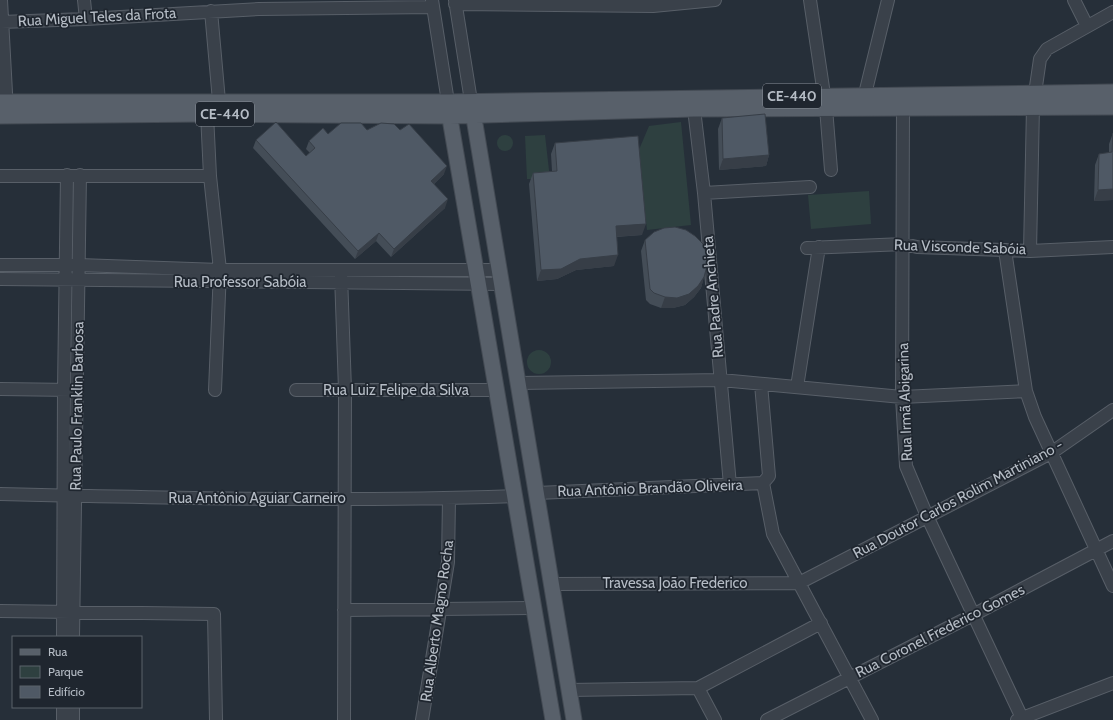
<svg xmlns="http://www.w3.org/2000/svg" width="1113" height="720" viewBox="0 0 1113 720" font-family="Cabin,sans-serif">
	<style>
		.green { fill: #2e4040 }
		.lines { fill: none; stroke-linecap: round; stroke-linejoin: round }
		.minor-casing { stroke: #585f68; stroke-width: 14 }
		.major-casing { stroke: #434a53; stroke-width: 17 }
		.minor { stroke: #3a414a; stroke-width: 12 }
		.major { stroke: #58606a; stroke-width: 15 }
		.wall { fill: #444d57 }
		.shaded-wall { fill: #373e47 }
		.building { fill: #4f5965; stroke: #373e47 }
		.labels { text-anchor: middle; stroke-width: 3.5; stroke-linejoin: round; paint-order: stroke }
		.shield { fill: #1f262f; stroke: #888f98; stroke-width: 1 }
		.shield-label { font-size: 14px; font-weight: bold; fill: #b5bcc5 }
		.street-label { font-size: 15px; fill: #b5bcc5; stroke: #1f262f }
	</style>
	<rect width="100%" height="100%" fill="#262f39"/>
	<path class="green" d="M 681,122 L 691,225 L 647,230 L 638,152 L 649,126 Z
		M497 143a8 8 0 1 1 16 0a8 8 0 1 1-16 0Z
		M 545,135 L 550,179 L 527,179 L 525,136 Z
		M 869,191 L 871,224 L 811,229 L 808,195 Z
		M527 362a12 12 0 1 1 24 0a12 12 0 1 1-24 0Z"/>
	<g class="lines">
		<defs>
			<path id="minor" d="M 1,0 L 7,111
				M 84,0 L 86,19
				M 432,0 L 448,102
				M 455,0 L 471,101
				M 810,0 L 826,108 L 831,170
				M 1074,0 L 1087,26
				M 455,4 L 653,6 L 715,0
				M 211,11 L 219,101
				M 1,22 L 86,19 L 259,9 L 433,7
				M 865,105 L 865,94 L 888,0
				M 903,108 L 902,397 L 906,466 L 927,516 L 1022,718
				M 694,109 L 704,193 L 730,485
				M 207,114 L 210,176 L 220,270 L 215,390
				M 0,176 L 210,176
				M 704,193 L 810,187
				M 807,248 L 904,244 L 917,247 L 1030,251 L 1113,247
				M 1005,250 L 1026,391 L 1035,417 L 1113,586
				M 1030,251 L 1033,107 L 1040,59 L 1047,49 L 1113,12
				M 0,265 L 79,265 L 220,270 L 499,270
				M 341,275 L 345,390 L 344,720
				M 0,279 L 501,284
				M 519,383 L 721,380 L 902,397 L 1026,391
				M 761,384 L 769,476 L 763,483
				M 797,387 L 819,247
				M 0,389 L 72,390
				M 296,390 L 496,390
				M 763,483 L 773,534 L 872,720
				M 537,493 L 763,483
				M 0,494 C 171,498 343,502 514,496
				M 551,584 L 799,583 L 1051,453 L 1113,410
				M 344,610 L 532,608
				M 0,611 L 214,614 L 216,720
				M 63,637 L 64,390 L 67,175
				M 73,637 L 80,175
				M 698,688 L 715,720
				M 569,690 L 698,688 L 821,623
				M 73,707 L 73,720
				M 63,720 L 63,707
				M 422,720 L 448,562 L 449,498
				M 767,720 L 973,615 L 1113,541
				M 1017,720 L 1113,683"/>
			<path id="major" d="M 0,102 L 448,102 L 1113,92
				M 472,106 L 574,720
				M 448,107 L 553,720
				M 0,116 L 207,114 L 450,116 L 694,109 L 1113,107"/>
		</defs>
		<use href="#minor" class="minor-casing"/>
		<use href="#major" class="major-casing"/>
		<use href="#minor" class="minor"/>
		<use href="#major" class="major"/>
	</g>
	<path class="wall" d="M 722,118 L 769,155 L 766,166 L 719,170 L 718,129 Z
		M 367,130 L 444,174 L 434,184 L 445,208 L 391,257 L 376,241 L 355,259 L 253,148 L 256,140 L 306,156 L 310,153 L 306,149 L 309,141 L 328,134 Z
		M 1113,133 L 1113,200 L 1094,201 L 1095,165 L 1099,154 L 1109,153 L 1109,144 Z
		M 555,143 L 642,235 L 616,237 L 614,266 L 576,270 L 557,279 L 537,281 L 529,184 L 533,173 L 552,171 L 551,154 Z
		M 645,240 L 704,277 L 701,288 L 694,297 L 685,305 L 673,308 L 661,308 L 650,304 L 646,300 L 641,251 Z"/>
	<path class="shaded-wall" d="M 769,155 L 766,166 L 719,170 L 723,159 Z
		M 447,166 L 444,174 L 428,189 L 431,181 Z
		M 1113,189 L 1113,200 L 1094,201 L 1098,190 Z
		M 448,199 L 445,208 L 391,257 L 394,249 Z
		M 646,224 L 642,235 L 612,237 L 616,226 Z
		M 379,233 L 376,241 L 355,259 L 358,251 Z
		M 618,255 L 614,266 L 576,270 L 557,279 L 537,281 L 541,270 L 580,259 Z
		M 704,277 L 701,288 L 694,297 L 685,305 L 673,308 L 661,308 L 665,297 Z"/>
	<path class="building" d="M 765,114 L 769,155 L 723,159 L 722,118 Z
		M 276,122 L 306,156 L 315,148 L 309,141 L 323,128 L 328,134 L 341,123 L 361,123 L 367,130 L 381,123 L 394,124 L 400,130 L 409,124 L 447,166 L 431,181 L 448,199 L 394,249 L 379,233 L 358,251 L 256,140 Z
		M 1113,133 L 1113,189 L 1098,190 L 1099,154 L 1112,152 Z
		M 638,136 L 646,224 L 616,226 L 618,255 L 580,259 L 561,269 L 541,270 L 533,173 L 557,171 L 555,143 Z
		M 675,227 L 686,230 L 695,236 L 703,244 L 707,255 L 707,266 L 704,277 L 698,286 L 689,294 L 677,298 L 665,297 L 654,293 L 650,289 L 645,240 L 654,232 L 664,228 Z"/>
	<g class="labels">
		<g class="shield">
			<rect x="763" y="84" width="58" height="24" rx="3"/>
			<rect x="196" y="102" width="58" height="24" rx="3"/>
		</g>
		<g class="shield-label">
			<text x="792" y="101">CE-440</text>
			<text x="225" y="119">CE-440</text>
		</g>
		<g class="street-label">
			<text transform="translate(97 17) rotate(-3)" y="5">Rua Miguel Teles da Frota</text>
			<text transform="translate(960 247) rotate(2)" y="5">Rua Visconde Sabóia</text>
			<text x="240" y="287">Rua Professor Sabóia</text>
			<text transform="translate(713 297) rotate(-95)" y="5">Rua Padre Anchieta</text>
			<text x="396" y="395">Rua Luiz Felipe da Silva</text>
			<text transform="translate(905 402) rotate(-92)" y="5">Rua Irmã Abigarina</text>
			<text transform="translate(77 406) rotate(-89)" y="5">Rua Paulo Franklin Barbosa</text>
			<text transform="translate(650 488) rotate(-2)" y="5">Rua Antônio Brandão Oliveira</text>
			<text x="257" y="503">Rua Antônio Aguiar Carneiro</text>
			<text transform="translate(958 499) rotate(-28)" y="5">Rua Doutor Carlos Rolim Martiniano -</text>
			<text x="675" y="588">Travessa João Frederico</text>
			<text transform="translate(437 621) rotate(-82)" y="5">Rua Alberto Magno Rocha</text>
			<text transform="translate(940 631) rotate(-27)" y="5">Rua Coronel Frederico Gomes</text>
		</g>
	</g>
	<rect x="12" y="636" width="130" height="72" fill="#1f262f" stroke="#5b626b"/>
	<rect x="20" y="649" width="20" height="6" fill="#58606a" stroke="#5b626b"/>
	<text x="48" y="656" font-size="12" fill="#b5bcc5">Rua</text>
	<rect x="20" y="666" width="20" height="12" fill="#2e4040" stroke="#5b626b"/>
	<text x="48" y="676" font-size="12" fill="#b5bcc5">Parque</text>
	<rect x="20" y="686" width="20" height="12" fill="#4f5965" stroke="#5b626b"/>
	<text x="48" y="696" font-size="12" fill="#b5bcc5">Edifício</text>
</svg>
